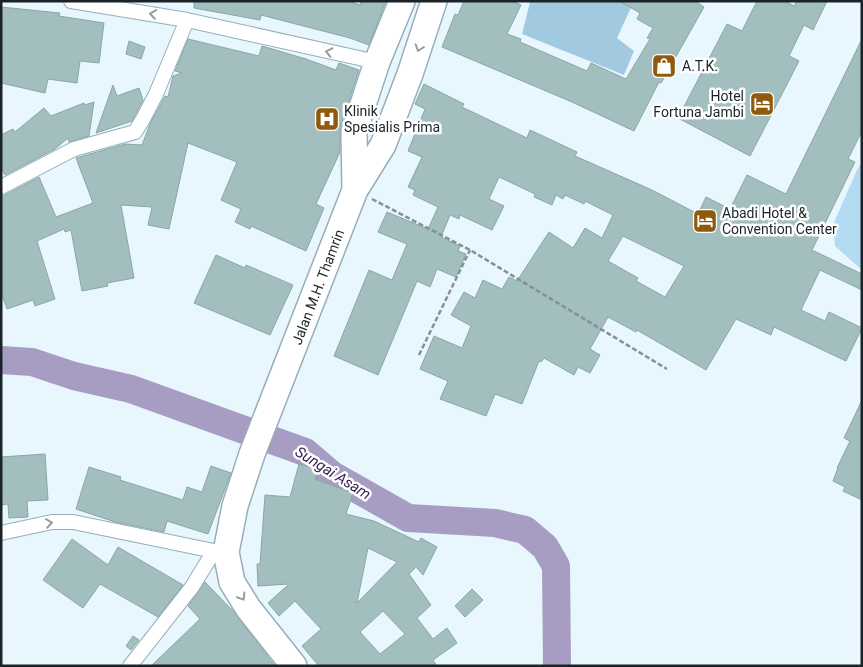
<svg xmlns="http://www.w3.org/2000/svg" width="863" height="667" viewBox="0 0 863 667" font-family="Roboto,sans-serif">
	<style>
		.green { fill: #b3dcf3 }
		.forest { fill: #a1cae1 }
		.lines { fill: none; stroke-linecap: round; stroke-linejoin: round }
		.river { stroke: #a79cc1; stroke-width: 28 }
		.building { fill: #a2bebf; stroke: #8aa6a7; fill-rule: evenodd }
		.street-casing { stroke: #97aeba; stroke-width: 16 }
		.highway-casing { stroke: #97aeba; stroke-width: 28 }
		.path { stroke: #859097; stroke-width: 2.5; stroke-dasharray: 5 2.5; stroke-linecap: butt }
		.street { stroke: #fff; stroke-width: 14 }
		.highway { stroke: #fff; stroke-width: 25 }
		.oneway { stroke: #989c9e }
		.labels { text-anchor: middle; stroke-width: 5; stroke-linejoin: round; paint-order: stroke }
		.poi-label { font-size: 14px; fill: #1a2328; stroke: #fff; text-anchor: start }
		.street-label { font-size: 14px; fill: #1a2328; stroke: #fff }
		.water-label { font-size: 15px; font-style: italic; fill: #342252; stroke: #fff }
	</style>
	<rect width="100%" height="100%" fill="#e8f6fe"/>
	<path class="green" d="M 862,162 L 862,270 L 835,246 L 833,225 L 857,170 Z"/>
	<path class="forest" d="M 528,1 L 634,1 L 617,38 L 634,51 L 624,75 L 522,34 L 530,2 Z"/>
	<g class="lines">
		<path class="river" d="M 1,360 L 32,362 L 74,376 L 131,389 L 305,452 L 332,475 L 408,518 L 495,523 L 525,530 L 545,547 L 556,566 L 557,666"/>
	</g>
	<path class="building" d="M 194,1 L 347,1 L 360,5 L 361,1 L 386,1 L 369,45 L 350,38 L 261,15 L 260,20 L 194,8 Z
		M 464,1 L 512,1 L 521,5 L 507,34 L 521,39 L 520,42 L 587,71 L 591,63 L 626,79 L 650,39 L 647,38 L 653,28 L 637,19 L 640,13 L 619,1 L 695,1 L 704,7 L 661,83 L 659,82 L 634,131 L 572,102 L 442,47 L 455,14 L 458,15 Z
		M 757,1 L 785,1 L 794,6 L 797,1 L 827,1 L 813,30 L 804,25 L 789,56 L 799,61 L 750,156 L 678,118 L 727,24 L 742,31 Z
		M 1,7 L 60,13 L 59,16 L 104,23 L 99,63 L 80,61 L 77,83 L 48,79 L 45,93 L 1,83 Z
		M 188,39 L 259,56 L 262,46 L 306,59 L 336,70 L 339,63 L 359,70 L 340,128 L 340,152 L 316,204 L 324,208 L 306,251 L 251,226 L 250,229 L 235,222 L 241,209 L 221,200 L 237,162 L 188,143 L 169,229 L 148,225 L 152,207 L 121,205 L 134,278 L 107,283 L 108,286 L 82,291 L 71,230 L 65,232 L 64,229 L 37,241 L 55,299 L 35,306 L 33,300 L 7,309 L 1,292 L 1,197 L 39,177 L 56,217 L 93,203 L 76,158 L 125,144 L 142,145 L 150,124 L 165,96 L 168,97 L 173,76 L 182,73 L 175,71 Z
		M 862,39 L 862,131 L 848,159 L 855,162 L 812,250 L 862,274 L 862,290 L 820,270 L 801,310 L 825,321 L 829,312 L 862,328 L 846,361 L 774,327 L 771,335 L 736,319 L 706,370 L 637,330 L 636,332 L 608,317 L 590,349 L 600,355 L 590,373 L 578,367 L 574,375 L 544,358 L 541,362 L 539,361 L 522,404 L 495,394 L 486,416 L 440,399 L 448,381 L 420,369 L 434,336 L 462,348 L 471,326 L 451,315 L 464,292 L 475,298 L 483,280 L 502,289 L 509,277 L 517,281 L 549,232 L 573,248 L 585,228 L 602,238 L 613,215 L 585,201 L 584,204 L 565,195 L 563,199 L 556,195 L 552,205 L 534,197 L 535,194 L 499,177 L 489,199 L 504,206 L 492,230 L 460,215 L 459,219 L 450,215 L 441,237 L 460,246 L 458,251 L 466,254 L 456,277 L 437,269 L 430,287 L 417,281 L 378,375 L 334,356 L 369,270 L 392,280 L 407,244 L 378,232 L 387,212 L 428,229 L 438,207 L 413,195 L 415,190 L 408,187 L 422,157 L 408,151 L 425,109 L 415,104 L 424,84 L 464,104 L 462,107 L 527,138 L 530,130 L 577,152 L 575,156 L 652,190 L 698,214 L 706,197 L 730,209 L 747,175 L 786,194 ZM 623,236 L 684,266 L 665,297 L 636,281 L 638,278 L 608,261 Z
		M 129,41 L 145,47 L 141,59 L 126,54 Z
		M 113,85 L 117,96 L 139,88 L 143,100 L 132,121 L 96,133 Z
		M 94,102 L 89,136 L 69,142 L 68,138 L 55,149 L 5,175 L 1,168 L 1,135 L 13,129 L 15,132 L 44,108 L 51,116 L 84,103 L 85,105 Z
		M 216,255 L 245,268 L 246,265 L 293,285 L 270,335 L 194,303 Z
		M 862,400 L 862,500 L 843,491 L 845,487 L 833,481 L 838,468 L 837,468 L 850,441 L 844,438 Z
		M 45,454 L 48,500 L 27,501 L 28,517 L 9,518 L 8,504 L 1,505 L 1,457 Z
		M 299,464 L 318,469 L 315,479 L 353,493 L 346,514 L 374,521 L 419,542 L 421,538 L 437,547 L 423,575 L 416,567 L 409,574 L 431,605 L 417,618 L 433,639 L 447,628 L 457,643 L 433,660 L 437,666 L 319,666 L 302,646 L 321,629 L 295,601 L 279,616 L 268,603 L 289,584 L 258,586 L 257,564 L 260,564 L 265,495 L 290,497 ZM 368,548 L 397,562 L 357,603 ZM 383,611 L 405,634 L 380,654 L 360,632 Z
		M 211,466 L 231,473 L 208,534 L 167,521 L 164,532 L 115,522 L 76,509 L 89,467 L 121,477 L 120,480 L 183,500 L 187,487 L 202,492 Z
		M 72,539 L 108,565 L 118,547 L 183,585 L 158,617 L 100,584 L 83,608 L 43,580 Z
		M 205,582 L 234,612 L 275,666 L 151,666 L 200,619 L 188,606 Z
		M 472,589 L 483,600 L 465,617 L 455,606 Z
		M 133,636 L 139,640 L 131,650 L 126,646 Z"/>
	<g class="lines">
		<defs>
			<path id="street" d="M 71,1 L 187,20 L 377,62
				M 1,187 L 74,149 L 135,132 L 143,119 L 156,94 L 187,20
				M 1,533 L 52,522 L 73,522 L 214,551 L 226,552
				M 130,666 L 192,587 L 214,551"/>
			<path id="highway" d="M 355,190 L 354,132 L 377,62 L 402,1
				M 294,666 L 248,608 L 232,582 L 226,552 L 235,506 L 252,454 L 355,190 L 383,145 L 410,74 L 434,1"/>
		</defs>
		<use href="#street" class="street-casing"/>
		<use href="#highway" class="highway-casing"/>
		<path class="path" d="M 372,199 L 470,250 L 667,369
			M 419,355 L 470,250"/>
		<use href="#street" class="street"/>
		<use href="#highway" class="highway"/>
	</g>
	<defs><path id="oneway-chevron" d="M-2-3.5L2.5 0L-2 3.5" fill="none" stroke-width="1.6" stroke-linecap="round" stroke-linejoin="round" transform="scale(1.25)"/></defs>
	<g class="oneway">
		<use href="#oneway-chevron" transform="translate(153 14) rotate(-171)"/>
		<use href="#oneway-chevron" transform="translate(419 48) rotate(108)"/>
		<use href="#oneway-chevron" transform="translate(329 52) rotate(-167)"/>
		<use href="#oneway-chevron" transform="translate(49 523) rotate(-8)"/>
		<use href="#oneway-chevron" transform="translate(242 597) rotate(58)"/>
	</g>
	<defs>
		<symbol id="shop-square" viewBox="-11 -11 22 22"><rect x="-9" y="-9" width="18" height="18" rx="4" fill="#8f5a0d" stroke="#fff"/><path d="M-5-2.5h2.3a2.7 3.5 0 0 1 5.4 0H5L5.5 6h-11ZM-1.5-2.5h3a1.5 2.3 0 0 0-3 0Z" fill="#fff"/></symbol>
		<symbol id="hotel-square" viewBox="-11 -11 22 22"><rect x="-9" y="-9" width="18" height="18" rx="4" fill="#8f5a0d" stroke="#fff"/><path d="M-6-4.5h1.5V1H6V5H4.5V3h-9V5H-6ZM-4 0a1.8 1.8 0 1 1 3.6 0ZM.5 0V-2.5h3Q6-2.5 6 0Z" fill="#fff"/></symbol>
		<symbol id="hospital-square" viewBox="-11 -11 22 22"><rect x="-9" y="-9" width="18" height="18" rx="4" fill="#8f5a0d" stroke="#fff"/><path d="M-5-5h3v3.5h4V-5h3V5h-3V1.5h-4V5h-3Z" fill="#fff"/></symbol>
	</defs>
	<g fill-rule="evenodd">
		<use href="#shop-square" x="650" y="52" width="28" height="28"/>
		<use href="#hotel-square" x="748" y="90" width="28" height="28"/>
		<use href="#hospital-square" x="313" y="105" width="28" height="28"/>
		<use href="#hotel-square" x="691" y="207" width="28" height="28"/>
	</g>
	<g class="labels">
		<g class="poi-label">
			<text x="682" y="71">A.T.K.</text>
			<text x="744" y="101" text-anchor="end">Hotel<tspan x="744" dy="16">Fortuna Jambi</tspan></text>
			<text x="344" y="116">Klinik<tspan x="344" dy="16">Spesialis Prima</tspan></text>
			<text x="722" y="218">Abadi Hotel &amp;<tspan x="722" dy="16">Convention Center</tspan></text>
		</g>
		<g class="street-label">
			<text transform="translate(318 287) rotate(-69)" y="5">Jalan M.H. Thamrin</text>
		</g>
		<g class="water-label">
			<text transform="translate(333 473) rotate(32)" y="5">Sungai Asam</text>
		</g>
	</g>
	<rect width="863" height="667" fill="none" stroke="#1a2328" stroke-width="5"/>
</svg>
